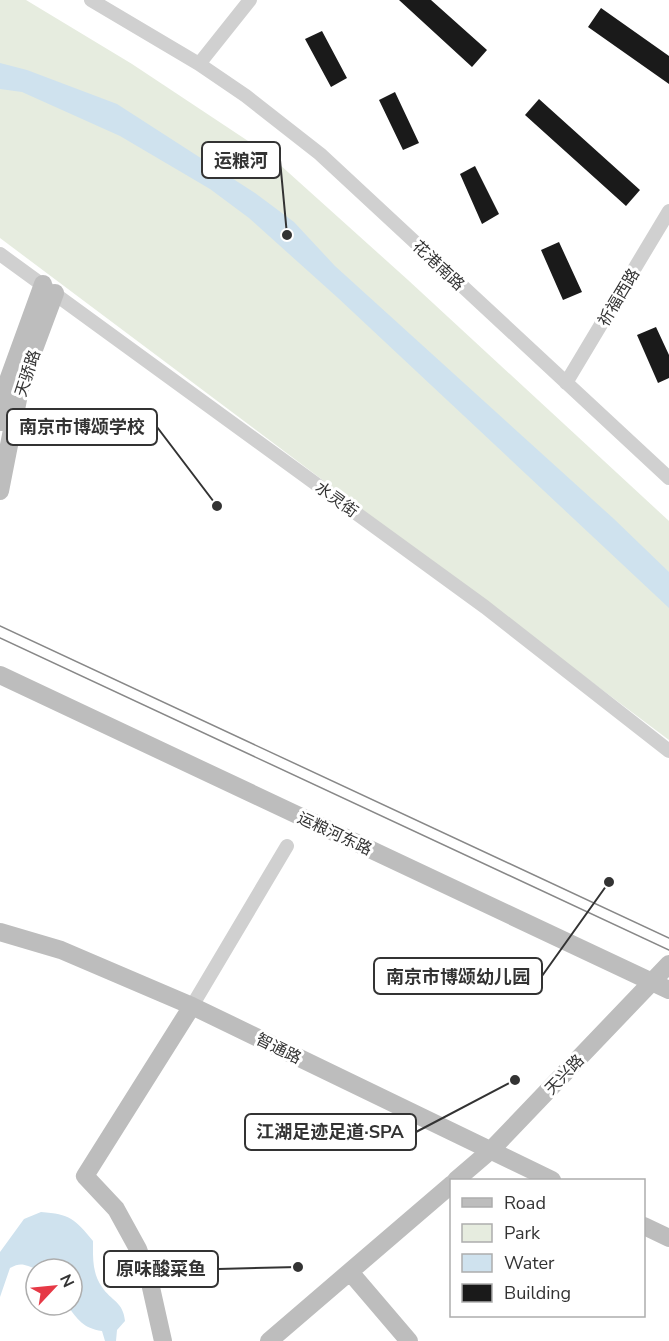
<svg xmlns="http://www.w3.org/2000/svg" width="669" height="1341" viewBox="0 0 669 1341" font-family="'Nunito Sans','Noto Sans SC',sans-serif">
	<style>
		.green { fill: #e6ecdf }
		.water { fill: #cfe2ee }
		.building { fill: #1a1a1a }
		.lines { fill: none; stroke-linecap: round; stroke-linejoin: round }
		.street { stroke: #d0d0d0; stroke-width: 14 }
		.secondary { stroke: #bdbdbd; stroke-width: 18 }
		.tram { stroke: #888; stroke-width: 1.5 }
		.labels { text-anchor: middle; stroke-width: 6; stroke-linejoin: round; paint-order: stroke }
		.street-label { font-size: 16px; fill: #333; stroke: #fff }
		.leader { fill: none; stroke: #333; stroke-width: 2 }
		.callout-dot { fill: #333; stroke: #fff; stroke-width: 2 }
		.callout { fill: #fff; stroke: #333; stroke-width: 2 }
		.callout-label { font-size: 18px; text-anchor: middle; font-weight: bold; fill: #333 }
	</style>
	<rect width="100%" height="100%" fill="#fff"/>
	<path class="green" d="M 0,0 L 26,0 L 132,64 L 269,155 L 408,280 L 669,521 L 669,740 L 0,238 Z"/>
	<path class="water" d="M 0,63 L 27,70 L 117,104 L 255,193 L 294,222 L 335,266 L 614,519 L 669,572 L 669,608 L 338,298 L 249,218 L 210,189 L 120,136 L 22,92 L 0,89 Z
		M 41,1212 C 70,1214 75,1219 93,1241 C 93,1257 92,1273 102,1287 C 111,1301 123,1301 125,1321 L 117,1330 L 116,1341 L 105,1341 L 102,1331 C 83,1328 78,1320 67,1305 L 72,1305 L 72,1269 C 61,1269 48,1271 37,1269 C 26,1266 22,1261 10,1268 L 0,1297 L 0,1252 L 24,1219 Z"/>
	<path class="building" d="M 399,0 L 431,0 L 487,50 L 472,67 Z
		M 601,8 L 669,56 L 669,84 L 588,27 Z
		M 322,31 L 347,78 L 331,87 L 305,39 Z
		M 395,92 L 419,143 L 403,150 L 379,100 Z
		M 539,99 L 640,190 L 626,206 L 525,115 Z
		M 475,166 L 499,214 L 482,224 L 460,174 Z
		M 559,242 L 582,292 L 563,300 L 541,250 Z
		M 656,327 L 669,355 L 669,378 L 658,383 L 637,335 Z"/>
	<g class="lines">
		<path class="street" d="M 91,0 L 199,64 L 246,96 L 320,154 L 669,478
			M 199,64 L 250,0
			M 0,254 L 485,607 L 669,751
			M 566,383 L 669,211
			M 192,1006 L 287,846"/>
		<path class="secondary" d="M 0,422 L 7,383 L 43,284
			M 0,491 L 21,384 L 55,293
			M 0,675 L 669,990
			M 0,932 L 61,950 L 192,1006 L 552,1180
			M 456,1180 L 491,1150 L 669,964
			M 644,1226 L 669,1238
			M 350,1272 L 409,1341
			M 163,1341 L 150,1283 L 138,1249 L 116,1209 L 85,1176 L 192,1006
			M 269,1341 L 452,1184"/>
		<path class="tram" d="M 0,626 L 669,938
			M 0,638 L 669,950"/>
	</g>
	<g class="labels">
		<g class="street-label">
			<text transform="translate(439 265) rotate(43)" y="6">花港南路</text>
			<text transform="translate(618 297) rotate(-59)" y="6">祈福西路</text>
			<text transform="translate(27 373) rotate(-72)" y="6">天骄路</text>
			<text transform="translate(337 499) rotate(36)" y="6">水灵街</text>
			<text transform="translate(335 833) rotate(25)" y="6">运粮河东路</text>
			<text transform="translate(279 1048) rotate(26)" y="6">智通路</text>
			<text transform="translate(564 1074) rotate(-46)" y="6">天兴路</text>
		</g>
	</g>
	<path class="leader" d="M287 235L280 160M217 506L157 427M609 882L542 976M515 1080L416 1132M298 1267L218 1269"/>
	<g class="callout-dot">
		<circle cx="287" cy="235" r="6"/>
		<circle cx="217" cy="506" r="6"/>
		<circle cx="609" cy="882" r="6"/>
		<circle cx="515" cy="1080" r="6"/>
		<circle cx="298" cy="1267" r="6"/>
	</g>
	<g class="callout">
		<rect x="202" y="142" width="78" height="36" rx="6"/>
		<rect x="7" y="409" width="150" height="36" rx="6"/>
		<rect x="374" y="958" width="168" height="36" rx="6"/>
		<rect x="245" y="1114" width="171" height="36" rx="6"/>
		<rect x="104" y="1251" width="114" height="36" rx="6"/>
	</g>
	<g class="callout-label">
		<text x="241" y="167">运粮河</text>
		<text x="82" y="433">南京市博颂学校</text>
		<text x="458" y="983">南京市博颂幼儿园</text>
		<text x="330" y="1138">江湖足迹足道·SPA</text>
		<text x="161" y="1275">原味酸菜鱼</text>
	</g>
	<rect x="450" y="1179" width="195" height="138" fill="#ffffff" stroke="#adadad" stroke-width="1.5"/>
	<rect x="462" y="1198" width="30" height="9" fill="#bdbdbd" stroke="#adadad" stroke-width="1.5"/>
	<text x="504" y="1209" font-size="18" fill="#333333">Road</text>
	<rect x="462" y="1224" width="30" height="18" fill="#e6ecdf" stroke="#adadad" stroke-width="1.5"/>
	<text x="504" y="1239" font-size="18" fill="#333333">Park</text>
	<rect x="462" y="1254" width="30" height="18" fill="#cfe2ee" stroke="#adadad" stroke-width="1.5"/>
	<text x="504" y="1269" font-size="18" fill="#333333">Water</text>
	<rect x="462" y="1284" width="30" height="18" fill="#1a1a1a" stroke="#adadad" stroke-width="1.5"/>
	<text x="504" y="1299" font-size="18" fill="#333333">Building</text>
	<g transform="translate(54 1287) rotate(64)"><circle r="28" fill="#ffffff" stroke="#adadad" stroke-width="1.5"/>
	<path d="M0-4.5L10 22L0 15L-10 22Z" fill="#e63946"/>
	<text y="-9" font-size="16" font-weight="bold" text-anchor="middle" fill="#333333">N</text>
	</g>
</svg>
